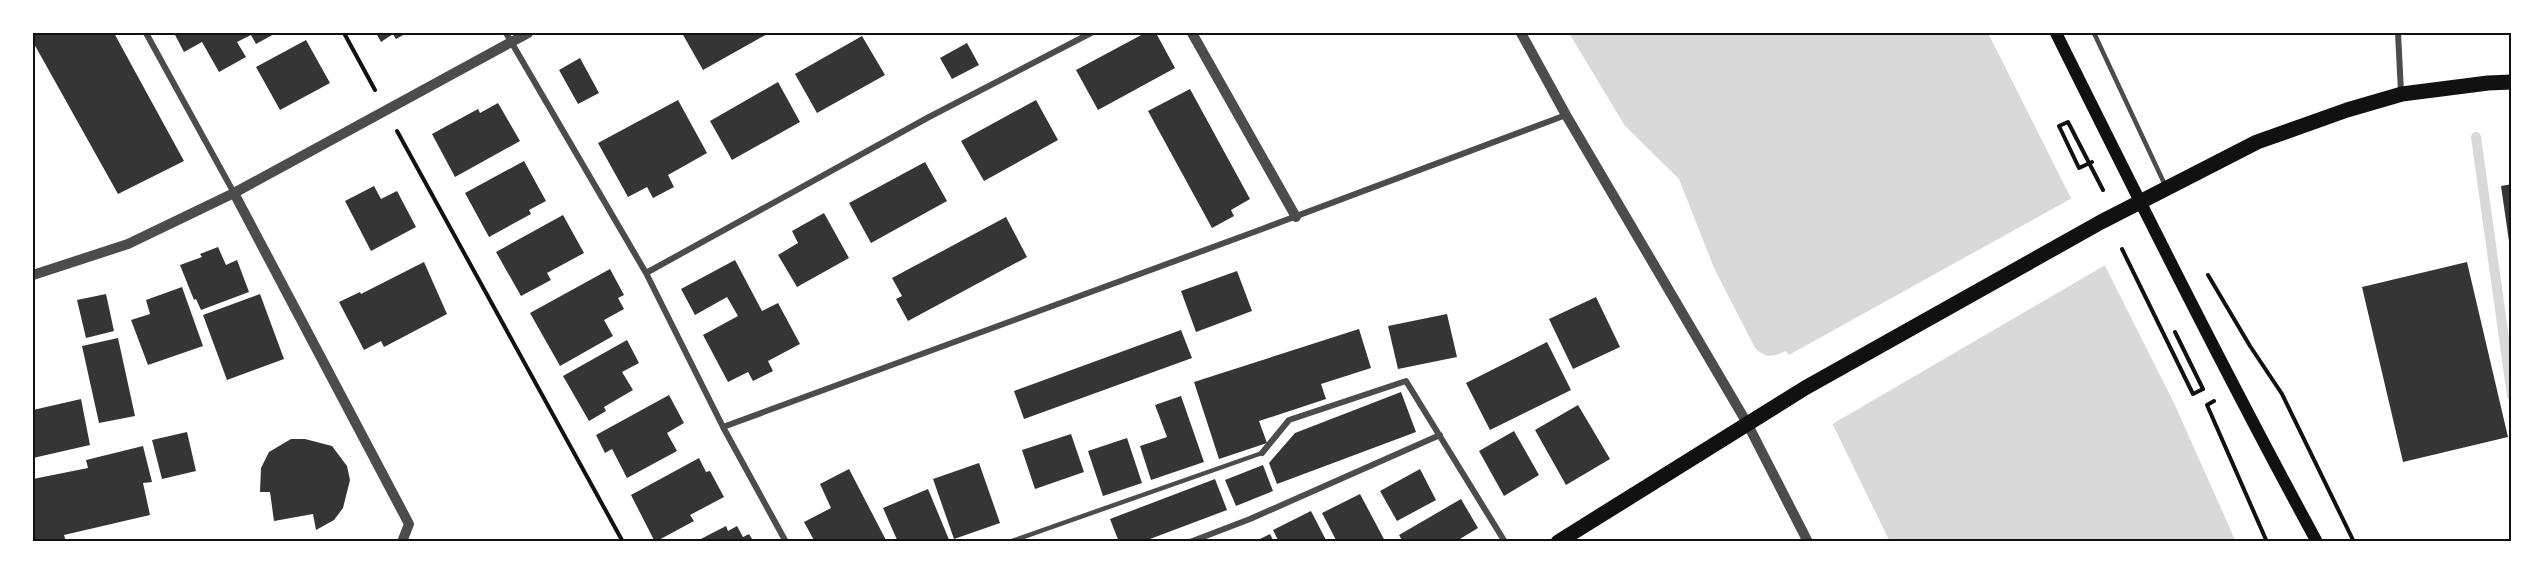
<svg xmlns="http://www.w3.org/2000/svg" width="2545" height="575" viewBox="0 0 2545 575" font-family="Helvetica,sans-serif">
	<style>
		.water { fill: #d9d9d9 }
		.pier { fill: #fff }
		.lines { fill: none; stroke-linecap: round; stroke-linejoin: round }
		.stream { stroke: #d9d9d9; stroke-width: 10 }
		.building { fill: #353535 }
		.path { stroke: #111; stroke-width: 4 }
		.service { stroke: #4c4c4c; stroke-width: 4.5 }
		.minor { stroke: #4c4c4c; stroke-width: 6 }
		.tertiary { stroke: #4c4c4c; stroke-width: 10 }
		.secondary { stroke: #111; stroke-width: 12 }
		.primary { stroke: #111; stroke-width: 15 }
		.neatline { fill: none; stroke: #111; stroke-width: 2 }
	</style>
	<rect width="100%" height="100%" fill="#fff"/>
	<path class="water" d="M 1569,33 L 1988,33 L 2174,403 L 2236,542 L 1890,542 L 1833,425 L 1786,351 C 1772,357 1767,359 1755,348 L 1714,268 L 1679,179 L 1625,126 Z"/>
	<path class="pier" d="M 2074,197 L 2107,264 L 1829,426 L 1787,356 Z"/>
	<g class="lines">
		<path class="stream" d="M 2476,137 L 2512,396"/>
	</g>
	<path class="building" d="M 33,33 L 114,33 L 184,161 L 118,194 L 33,42 Z
		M 174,33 L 276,33 L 256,44 L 251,35 L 237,42 L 246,57 L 219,72 L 202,42 L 184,52 Z
		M 376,33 L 407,33 L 396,39 L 393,34 L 381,42 Z
		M 682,33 L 769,33 L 703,70 Z
		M 1145,33 L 1156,33 L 1175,68 L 1098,110 L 1076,70 Z
		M 862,36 L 885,75 L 817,113 L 795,74 Z
		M 306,40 L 330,83 L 280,110 L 256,67 Z
		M 967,43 L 979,65 L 952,79 L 940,58 Z
		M 580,58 L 599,93 L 578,104 L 559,70 Z
		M 778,82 L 800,122 L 732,160 L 710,121 Z
		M 1190,89 L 1250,199 L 1231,210 L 1234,216 L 1212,228 L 1148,111 Z
		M 678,100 L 707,153 L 668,175 L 674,187 L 653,198 L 647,187 L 628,197 L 598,143 Z
		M 1036,100 L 1058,140 L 984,181 L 961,141 Z
		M 498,103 L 520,141 L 455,177 L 432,134 L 478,109 L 480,113 Z
		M 524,161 L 546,201 L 529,210 L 531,214 L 489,237 L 465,193 Z
		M 925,162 L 947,201 L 871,243 L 849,203 Z
		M 2512,184 L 2512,255 L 2511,255 L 2501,186 Z
		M 374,186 L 381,199 L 397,191 L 416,227 L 371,251 L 345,201 Z
		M 824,213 L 849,258 L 797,287 L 778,255 L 798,243 L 792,231 Z
		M 563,215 L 584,253 L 547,273 L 551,280 L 521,296 L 496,252 Z
		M 1006,217 L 1027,257 L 908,321 L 896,299 L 902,296 L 892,278 Z
		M 218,247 L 226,265 L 237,260 L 249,292 L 201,310 L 196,299 L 194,300 L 180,265 L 202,257 L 200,254 Z
		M 735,260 L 762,311 L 778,303 L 800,344 L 768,361 L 773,371 L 753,381 L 748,372 L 728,382 L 703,335 L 738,316 L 727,297 L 695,315 L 681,289 Z
		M 424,262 L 447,314 L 384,347 L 381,341 L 364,350 L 339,302 L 360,292 L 361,294 Z
		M 2467,262 L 2508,437 L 2403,462 L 2362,287 Z
		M 610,269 L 624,295 L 618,298 L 624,309 L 604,320 L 613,336 L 560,366 L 530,313 Z
		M 1237,271 L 1252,311 L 1196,332 L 1181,291 Z
		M 182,287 L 203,346 L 148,365 L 131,320 L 150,314 L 146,300 Z
		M 106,294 L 114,331 L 86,338 L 77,300 Z
		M 260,294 L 284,359 L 227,380 L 203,315 Z
		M 1596,297 L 1620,347 L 1573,369 L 1549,319 Z
		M 1447,314 L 1457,357 L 1398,369 L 1388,326 Z
		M 1359,329 L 1371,368 L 1321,384 L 1326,399 L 1259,421 L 1267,443 L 1219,459 L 1194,382 Z
		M 1181,330 L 1192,358 L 1024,419 L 1014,391 Z
		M 118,338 L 135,416 L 99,423 L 82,346 Z
		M 627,340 L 639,363 L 622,372 L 633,390 L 604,407 L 606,411 L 589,421 L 563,376 Z
		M 1547,342 L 1571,390 L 1490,430 L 1466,383 Z
		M 1401,392 L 1416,432 L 1277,484 L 1269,463 L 1295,433 Z
		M 669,395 L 684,423 L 667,433 L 677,451 L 627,478 L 612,449 L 605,453 L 596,435 Z
		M 1181,396 L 1204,462 L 1151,480 L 1140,446 L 1167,437 L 1155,405 Z
		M 81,399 L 90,445 L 33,458 L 33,410 Z
		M 1578,405 L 1610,459 L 1566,485 L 1535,430 Z
		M 1514,431 L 1539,475 L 1504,496 L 1479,451 Z
		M 187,432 L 196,471 L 162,479 L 152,440 Z
		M 1071,434 L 1084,472 L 1035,489 L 1022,450 Z
		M 1127,438 L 1142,483 L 1103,496 L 1088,451 Z
		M 291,439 L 305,439 L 332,446 L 347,466 L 350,480 L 343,508 L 334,520 L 316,530 L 313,514 L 274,521 L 270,492 L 260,492 L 261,468 L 269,452 Z
		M 143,446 L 152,482 L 143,483 L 150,515 L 64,535 L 66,542 L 33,542 L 33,479 L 88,468 L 86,460 Z
		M 699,458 L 706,472 L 710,471 L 724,497 L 690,515 L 694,521 L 655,542 L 631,495 Z
		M 979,463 L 1000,523 L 954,539 L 933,479 Z
		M 1263,465 L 1273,491 L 1236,506 L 1225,480 Z
		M 849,469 L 887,542 L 815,542 L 804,522 L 831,508 L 820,484 Z
		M 1420,469 L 1436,500 L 1397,521 L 1380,491 Z
		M 1215,479 L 1227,510 L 1142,542 L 1119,542 L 1110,519 Z
		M 928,489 L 950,542 L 898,542 L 883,508 Z
		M 1360,494 L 1385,541 L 1337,542 L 1322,513 Z
		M 1461,499 L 1478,528 L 1455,542 L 1403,542 L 1399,535 Z
		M 1311,511 L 1327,542 L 1279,542 L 1273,530 Z
		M 726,526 L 728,531 L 737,526 L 743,537 L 749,534 L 754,542 L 695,542 Z
		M 1270,534 L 1274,542 L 1254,542 Z"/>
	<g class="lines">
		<path class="path" d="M 344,33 L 375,90
			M 397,131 L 623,542
			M 2092,162 L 2079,168 L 2059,126 L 2068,122 L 2103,190
			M 2122,249 L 2193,394 L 2203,389 L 2175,332
			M 2208,275 L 2250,346 L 2282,394 L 2354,542
			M 2214,401 L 2207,405 L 2267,542"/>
		<path class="service" d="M 2094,33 L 2165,185
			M 1009,542 L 1262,453"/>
		<path class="minor" d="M 146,33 L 234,193
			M 506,33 L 646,273 L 723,427 L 786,542
			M 2398,33 L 2401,92
			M 646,273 L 929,117 L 1091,33
			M 723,427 L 1254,232 L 1566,115
			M 1262,453 L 1289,420 L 1406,381 L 1505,542
			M 1190,542 L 1250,519 L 1440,435"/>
		<path class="tertiary" d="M 1192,33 L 1296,217
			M 1521,33 L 1566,115 L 1747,423 L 1808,542
			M 234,193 L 409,524 L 402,542
			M 33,275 L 128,244 L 234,193 L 528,33"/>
		<path class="secondary" d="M 2056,33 C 2141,204 2226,375 2317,542"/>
		<path class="primary" d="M 1558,542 L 1805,388 L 2101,222 L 2257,142 L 2347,110 L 2402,94 L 2488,83 L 2512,82"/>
	</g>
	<rect width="2545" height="575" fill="none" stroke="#ffffff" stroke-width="69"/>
	<rect x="34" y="34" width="2476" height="506" class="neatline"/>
</svg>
